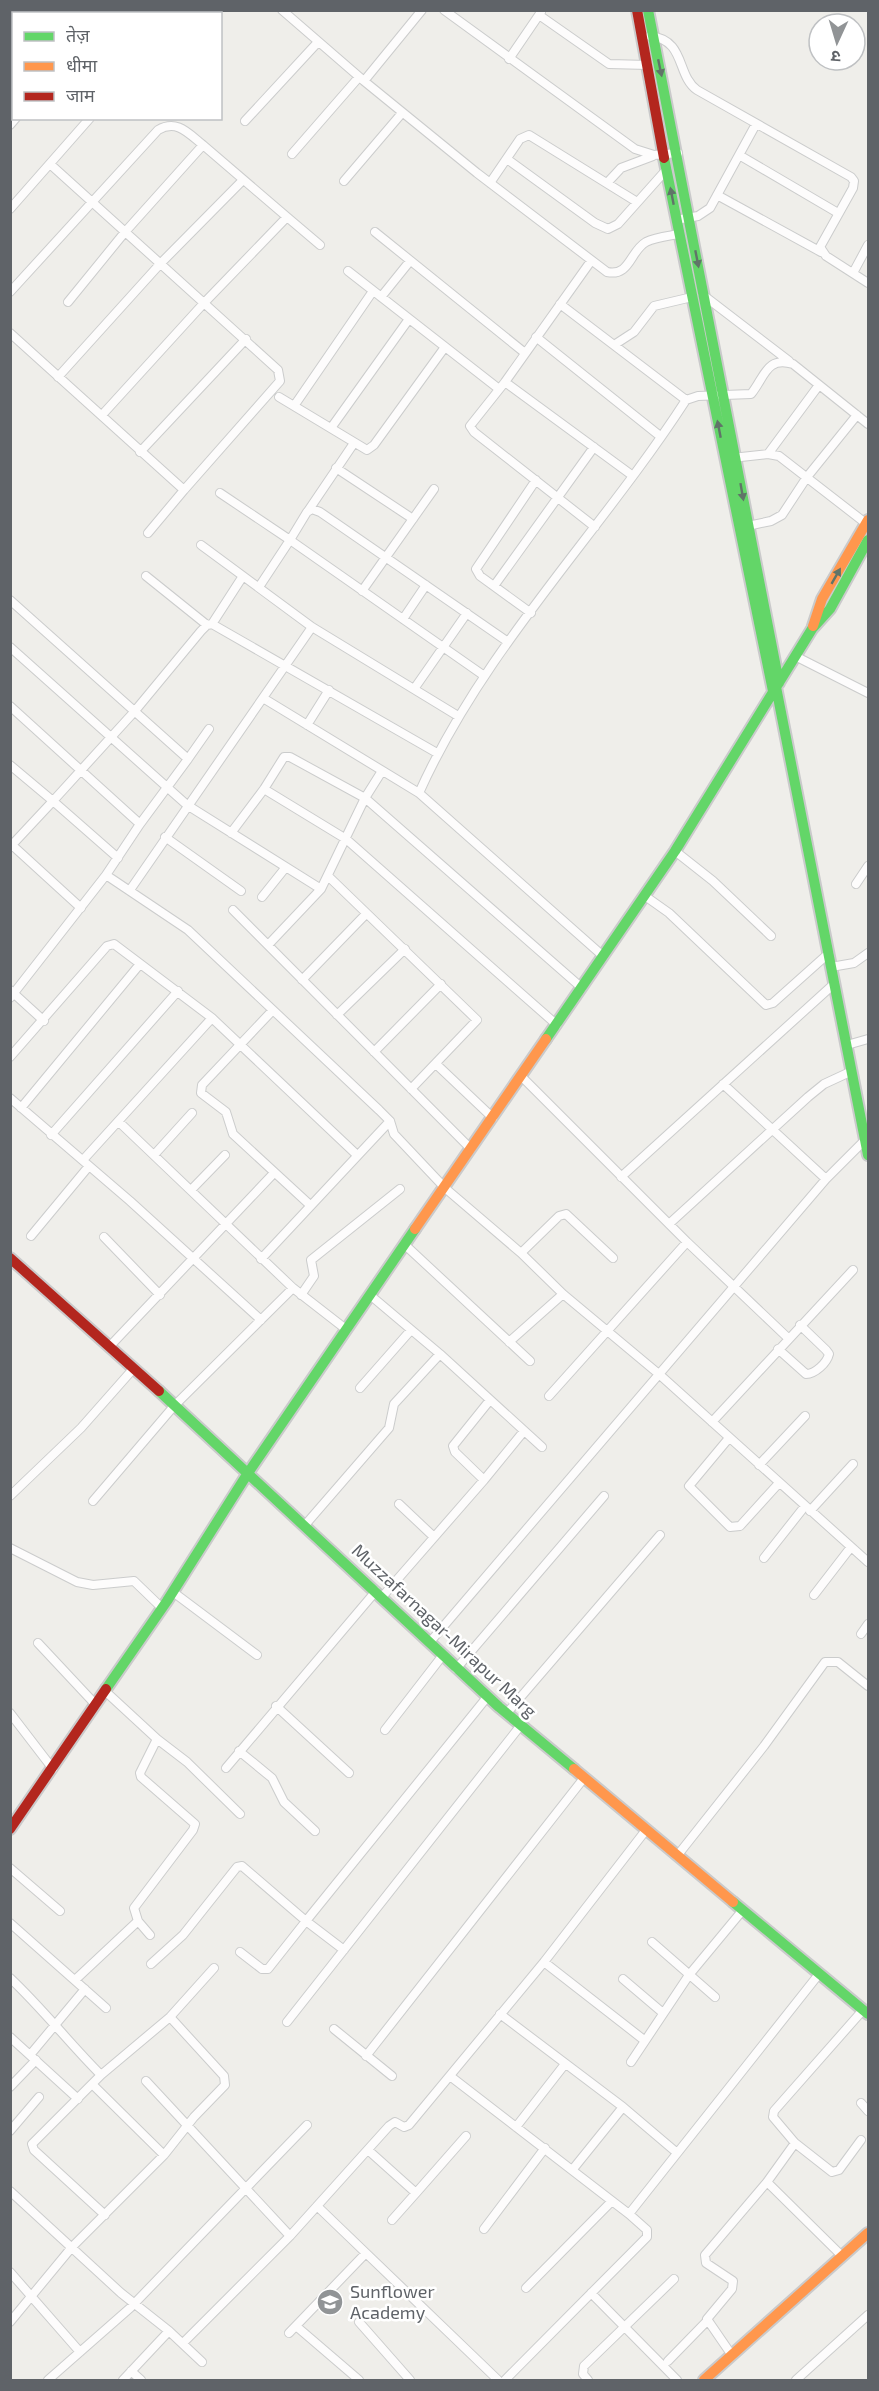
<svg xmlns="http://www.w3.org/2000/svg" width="879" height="2391" viewBox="0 0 879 2391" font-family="'Exo 2','Noto Sans Devanagari',sans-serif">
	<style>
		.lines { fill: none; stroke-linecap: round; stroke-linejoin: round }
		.street-casing { stroke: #cbcccc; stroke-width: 10 }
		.fast-casing { stroke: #cacacb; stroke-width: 14 }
		.slow-casing { stroke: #cacacb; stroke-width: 14 }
		.jam-casing { stroke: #cacacb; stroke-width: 14 }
		.street { stroke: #fdfcfc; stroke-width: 8 }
		.fast { stroke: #63d668; stroke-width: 10 }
		.slow { stroke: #ff974d; stroke-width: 10 }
		.jam { stroke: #b3261e; stroke-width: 10 }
		.oneway { fill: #607468 }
		.labels { text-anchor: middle; stroke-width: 5; stroke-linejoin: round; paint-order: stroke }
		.street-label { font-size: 18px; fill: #5f6368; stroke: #fff }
		.poi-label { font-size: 18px; fill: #5f6368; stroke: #fff; text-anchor: start }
	</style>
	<rect width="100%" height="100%" fill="#efeeea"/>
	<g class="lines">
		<defs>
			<path id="street" d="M 105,10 L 108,14
				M 282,10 L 364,81 L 477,173 L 607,272 C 630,277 630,251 646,242 C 656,237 669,236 679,234
				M 444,10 L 635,149 L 654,155 L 678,153
				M 194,14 L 197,10
				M 539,15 L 609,64 L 648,65
				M 650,36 C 686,40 676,75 697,90 L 851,177 L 854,181 L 853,188 L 820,247 L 826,256 L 868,283
				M 509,59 L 541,12
				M 364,81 L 422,10
				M 245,121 L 318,42
				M 10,125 L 16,118
				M 292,154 L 359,77
				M 739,155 L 838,213
				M 507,159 L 595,223 L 608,229 L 618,224 L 667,169
				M 344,181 L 402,113
				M 490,183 L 520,139 L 529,135 L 637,202
				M 607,183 L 621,168 L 653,156
				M 717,195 L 821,252
				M 10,209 L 90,118
				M 287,217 L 320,245
				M 676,220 L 698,216 L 710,208 L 756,124
				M 375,232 L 525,353
				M 591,261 L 505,382 L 470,426 L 474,432 L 595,527
				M 348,271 L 499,389
				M 853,273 L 868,245
				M 10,292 L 158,130 C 177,119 188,133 203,145
				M 703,295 L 789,361
				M 381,297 L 410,261
				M 68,302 L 125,232 L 203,145 L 287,217 L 204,303 L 102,415
				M 560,304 L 686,400
				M 10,333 L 184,490 L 280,381 L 278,370 L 50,164
				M 536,337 L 660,436
				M 614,345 L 634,332 L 654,306 L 692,297
				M 58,377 L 160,264 L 243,180
				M 505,382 L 633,476
				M 279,397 L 367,450 L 374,445 L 445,347
				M 294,406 L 373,291
				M 331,428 L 409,319
				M 140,452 L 246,339
				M 768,454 L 819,385
				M 732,458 L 768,454 L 779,456 L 868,525
				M 336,468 L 413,519
				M 220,493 L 290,540 L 259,587
				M 308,511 L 354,443
				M 743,527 L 771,521 L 782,515 L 807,477 L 857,415
				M 148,533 L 184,490
				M 201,545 L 312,627 L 458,716
				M 146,576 L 207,625
				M 494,586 L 594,447
				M 362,591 L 434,489
				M 10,600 L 188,759 L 140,824 L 106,875 L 10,998
				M 531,613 L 480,576 L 476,569 L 536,480
				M 403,619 L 426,585
				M 212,624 L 243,576
				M 10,647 L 187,805 L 321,889
				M 797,657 L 868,693
				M 483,675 L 290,540 L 307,512 L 312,509 L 320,512 L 508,642
				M 414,689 L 467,613
				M 263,698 L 419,793 L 603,956
				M 10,706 L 140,824
				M 307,725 L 329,690
				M 188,759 L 209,729
				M 10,765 L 53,801 L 134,712 L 201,631 L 207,625 L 212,624 L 437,753
				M 264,789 L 346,839 L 557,1025
				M 419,793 C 484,648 600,533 686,400 L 698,396 L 751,394 C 765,377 766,356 793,364 L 868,424
				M 231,833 L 264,789 L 284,757 L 290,757 L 365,798 L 582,988
				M 165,837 L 241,891
				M 12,845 L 81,908
				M 10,847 L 53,801 L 118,858
				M 675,851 L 713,881 L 771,936
				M 106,875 L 188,930 L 379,1110 L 390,1121 L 394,1134 L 445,1188 L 521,1253 L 563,1294 L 660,1375 L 868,1562
				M 328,876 L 477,1020 L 411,1089
				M 856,884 L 868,866
				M 130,890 L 312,627
				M 645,896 L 669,913 L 766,1005 L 773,1003 L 829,953
				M 262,897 L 286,867
				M 233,910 L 471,1149
				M 268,945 L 321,889 L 365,798 L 382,771
				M 831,967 L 854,963 L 868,953
				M 302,980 L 366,914
				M 10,990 L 44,1021
				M 272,1011 L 202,1085 L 201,1093 L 226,1112 L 233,1134 L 310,1205
				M 337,1015 L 405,949
				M 847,1045 L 868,1039
				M 374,1052 L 441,984
				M 10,1057 L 107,946 L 114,944 L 212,1018 L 357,1155
				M 436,1064 L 493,1118
				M 521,1076 L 687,1242 L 788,1338
				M 10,1098 L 130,1201 L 261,1320
				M 21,1108 L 140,964
				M 119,1122 L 293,1288 L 347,1330
				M 51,1135 L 178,991
				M 154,1155 L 192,1113
				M 83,1160 L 212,1018
				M 621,1177 L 835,983
				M 826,1179 L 865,1140
				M 191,1190 L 225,1155
				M 669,1224 L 808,1097 L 824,1084 L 852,1071
				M 31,1236 L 89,1166
				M 104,1237 L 160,1295
				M 404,1244 L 530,1361
				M 521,1253 L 559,1216 L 566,1214 L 613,1258
				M 261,1259 L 390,1121
				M 301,1295 L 314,1276 L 311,1260 L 400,1189
				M 509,1342 L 563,1294
				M 110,1346 L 274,1173
				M 778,1349 L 806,1374 C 815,1374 827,1363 829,1354 L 826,1350 L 800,1325
				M 440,1354 L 542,1447
				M 360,1388 L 411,1330
				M 549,1396 L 687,1242
				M 490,1400 L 453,1446 L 455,1452 L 484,1480 L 524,1431
				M 712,1422 L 853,1270
				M 729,1438 L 689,1486 L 730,1527 L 740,1526 L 779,1483
				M 759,1465 L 805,1416
				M 10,1496 L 81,1428 L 134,1368
				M 93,1501 L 174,1406 L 293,1288
				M 399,1504 L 434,1537
				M 810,1511 L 853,1464
				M 305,1525 L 389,1428 L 394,1404 L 440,1354 L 370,1295
				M 10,1548 L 77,1582 L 93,1585 L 134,1581 L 162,1608
				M 764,1558 L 805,1506
				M 173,1592 L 257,1655
				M 814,1595 L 851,1547
				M 382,1597 L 484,1480
				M 861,1634 L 868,1624
				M 430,1642 L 826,1179 L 723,1084
				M 38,1643 L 96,1705
				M 456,1669 L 604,1496
				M 105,1691 L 157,1739 L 140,1773 L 141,1777 L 195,1824 L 193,1830 L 134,1908 L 138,1921 L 150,1935
				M 276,1706 L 349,1773
				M 10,1713 L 53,1769
				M 507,1713 L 660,1535
				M 385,1730 L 443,1655
				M 157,1739 L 187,1762 L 240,1814
				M 239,1751 L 272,1778 L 284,1802 L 315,1831
				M 226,1768 L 376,1591
				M 677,1856 L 764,1746 L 825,1662 L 838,1662 L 868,1686
				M 10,1868 L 60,1911
				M 10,1923 L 106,2008
				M 652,1942 L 715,1997
				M 344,1950 L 306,1921 L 488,1696
				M 544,1962 L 644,2040
				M 151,1964 L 183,1935 L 237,1867 L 242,1866 L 306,1921 L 268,1969 L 262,1969 L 240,1952
				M 10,1978 C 43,2009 69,2043 101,2075
				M 623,1979 L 663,2013
				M 75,1980 L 138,1921
				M 500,2014 L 623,2107 L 573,2169
				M 287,2022 L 521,1725
				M 334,2029 L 392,2076
				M 10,2037 L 78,2099
				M 30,2055 L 85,1989
				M 366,2056 L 584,1778
				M 631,2062 L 689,1975 L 742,1911
				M 450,2076 L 612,2201
				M 146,2081 L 290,2236
				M 92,2084 L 164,2155
				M 10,2087 L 36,2060
				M 861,2103 L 868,2111
				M 623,2107 L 676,2152
				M 516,2127 L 565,2064
				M 10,2131 L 39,2097
				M 861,2140 L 839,2170 L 832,2172 L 795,2143 L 773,2117 L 774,2111 L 863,2010
				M 368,2150 L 416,2193 L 466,2136
				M 767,2182 L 842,2256
				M 10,2191 L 121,2293 L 169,2331
				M 317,2206 L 498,2380
				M 105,2215 L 34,2150 L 32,2144 L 101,2075 L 170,2017 L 214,1968
				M 392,2220 L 416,2193
				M 484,2229 L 545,2148
				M 10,2272 L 80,2352
				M 526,2288 L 612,2201 L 629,2214 L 819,1974
				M 591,2293 L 677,2380
				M 10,2322 L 72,2247 L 164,2155 L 194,2117 L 225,2085 L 224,2076 L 170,2017
				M 359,2322 L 410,2380
				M 296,2326 L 359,2380
				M 289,2333 L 365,2254
				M 183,2343 L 290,2236 L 389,2126 L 395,2122 L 404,2127 L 409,2125 L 544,1962 L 646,1830
				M 731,2354 L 707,2319 L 732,2289 L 733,2281 L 706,2263 L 705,2255 L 767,2182 L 795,2143
				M 668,2361 L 707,2321
				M 131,2371 L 141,2380
				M 48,2380 L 130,2308 L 307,2125
				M 123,2380 L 169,2331 L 202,2362
				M 505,2380 L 647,2237 L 647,2230 L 629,2214
				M 588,2380 L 583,2374 L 584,2366 L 674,2279
				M 796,2380 L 868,2315"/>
			<path id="fast" d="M 648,10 L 779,683
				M 664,158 L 773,691
				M 776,687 L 868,1155
				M 546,1039 L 675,851 L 812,629 L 830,609 L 868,540
				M 159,1391 L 499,1707 L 574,1769
				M 106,1689 L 167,1601 L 248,1473 L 415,1229
				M 733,1902 L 868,2014"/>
			<path id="slow" d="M 813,626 L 822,599 L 868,520
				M 415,1229 L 546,1039
				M 574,1769 L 733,1902
				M 704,2380 L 868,2233"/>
			<path id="jam" d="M 637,10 L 664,158
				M 10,1258 L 159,1391
				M 10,1829 L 106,1689"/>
		</defs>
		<use href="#street" class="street-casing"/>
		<use href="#fast" class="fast-casing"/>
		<use href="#slow" class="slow-casing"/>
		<use href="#jam" class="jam-casing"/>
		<use href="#street" class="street"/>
		<use href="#fast" class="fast"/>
		<use href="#slow" class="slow"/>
		<use href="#jam" class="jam"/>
	</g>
	<defs><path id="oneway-solid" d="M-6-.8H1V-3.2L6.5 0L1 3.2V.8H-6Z" transform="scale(1.5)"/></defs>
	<g class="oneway">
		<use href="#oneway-solid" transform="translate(660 68) rotate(78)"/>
		<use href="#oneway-solid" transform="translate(672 196) rotate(-101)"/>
		<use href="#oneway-solid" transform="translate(697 259) rotate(79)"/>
		<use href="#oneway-solid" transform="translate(719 429) rotate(-101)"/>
		<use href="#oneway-solid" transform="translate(742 492) rotate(80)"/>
		<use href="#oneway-solid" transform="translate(836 576) rotate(-60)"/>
	</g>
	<defs>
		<symbol id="school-disc" viewBox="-11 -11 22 22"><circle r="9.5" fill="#919496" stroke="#fff"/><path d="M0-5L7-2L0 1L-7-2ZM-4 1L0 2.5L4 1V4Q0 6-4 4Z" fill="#fff"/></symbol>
	</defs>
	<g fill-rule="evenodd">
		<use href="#school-disc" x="315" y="2287" width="30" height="30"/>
	</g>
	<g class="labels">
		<g class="street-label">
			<text transform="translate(444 1631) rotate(43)" y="6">Muzzafarnagar-Mirapur Marg</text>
		</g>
		<g class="poi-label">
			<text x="350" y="2298">Sunflower<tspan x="350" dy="21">Academy</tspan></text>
		</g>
	</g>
	<rect width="879" height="2391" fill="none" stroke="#5f6368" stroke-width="24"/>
	<rect x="12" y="12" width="210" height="108" fill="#ffffff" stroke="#bfc1c3" stroke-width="1.5"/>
	<rect x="24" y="32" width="30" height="9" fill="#63d668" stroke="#bfc1c3" stroke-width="1.5"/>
	<text x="66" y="42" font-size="18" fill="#5f6368">तेज़</text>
	<rect x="24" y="62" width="30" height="9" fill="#ff974d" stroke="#bfc1c3" stroke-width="1.5"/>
	<text x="66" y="72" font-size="18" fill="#5f6368">धीमा</text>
	<rect x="24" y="92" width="30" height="9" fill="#b3261e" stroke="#bfc1c3" stroke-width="1.5"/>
	<text x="66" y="102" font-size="18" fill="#5f6368">जाम</text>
	<g transform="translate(837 42) rotate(184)"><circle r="28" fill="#ffffff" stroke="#bfc1c3" stroke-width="1.5"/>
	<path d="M0-4.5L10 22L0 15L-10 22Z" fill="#919496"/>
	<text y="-9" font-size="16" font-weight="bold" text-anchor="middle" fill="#5f6368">उ</text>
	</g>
</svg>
